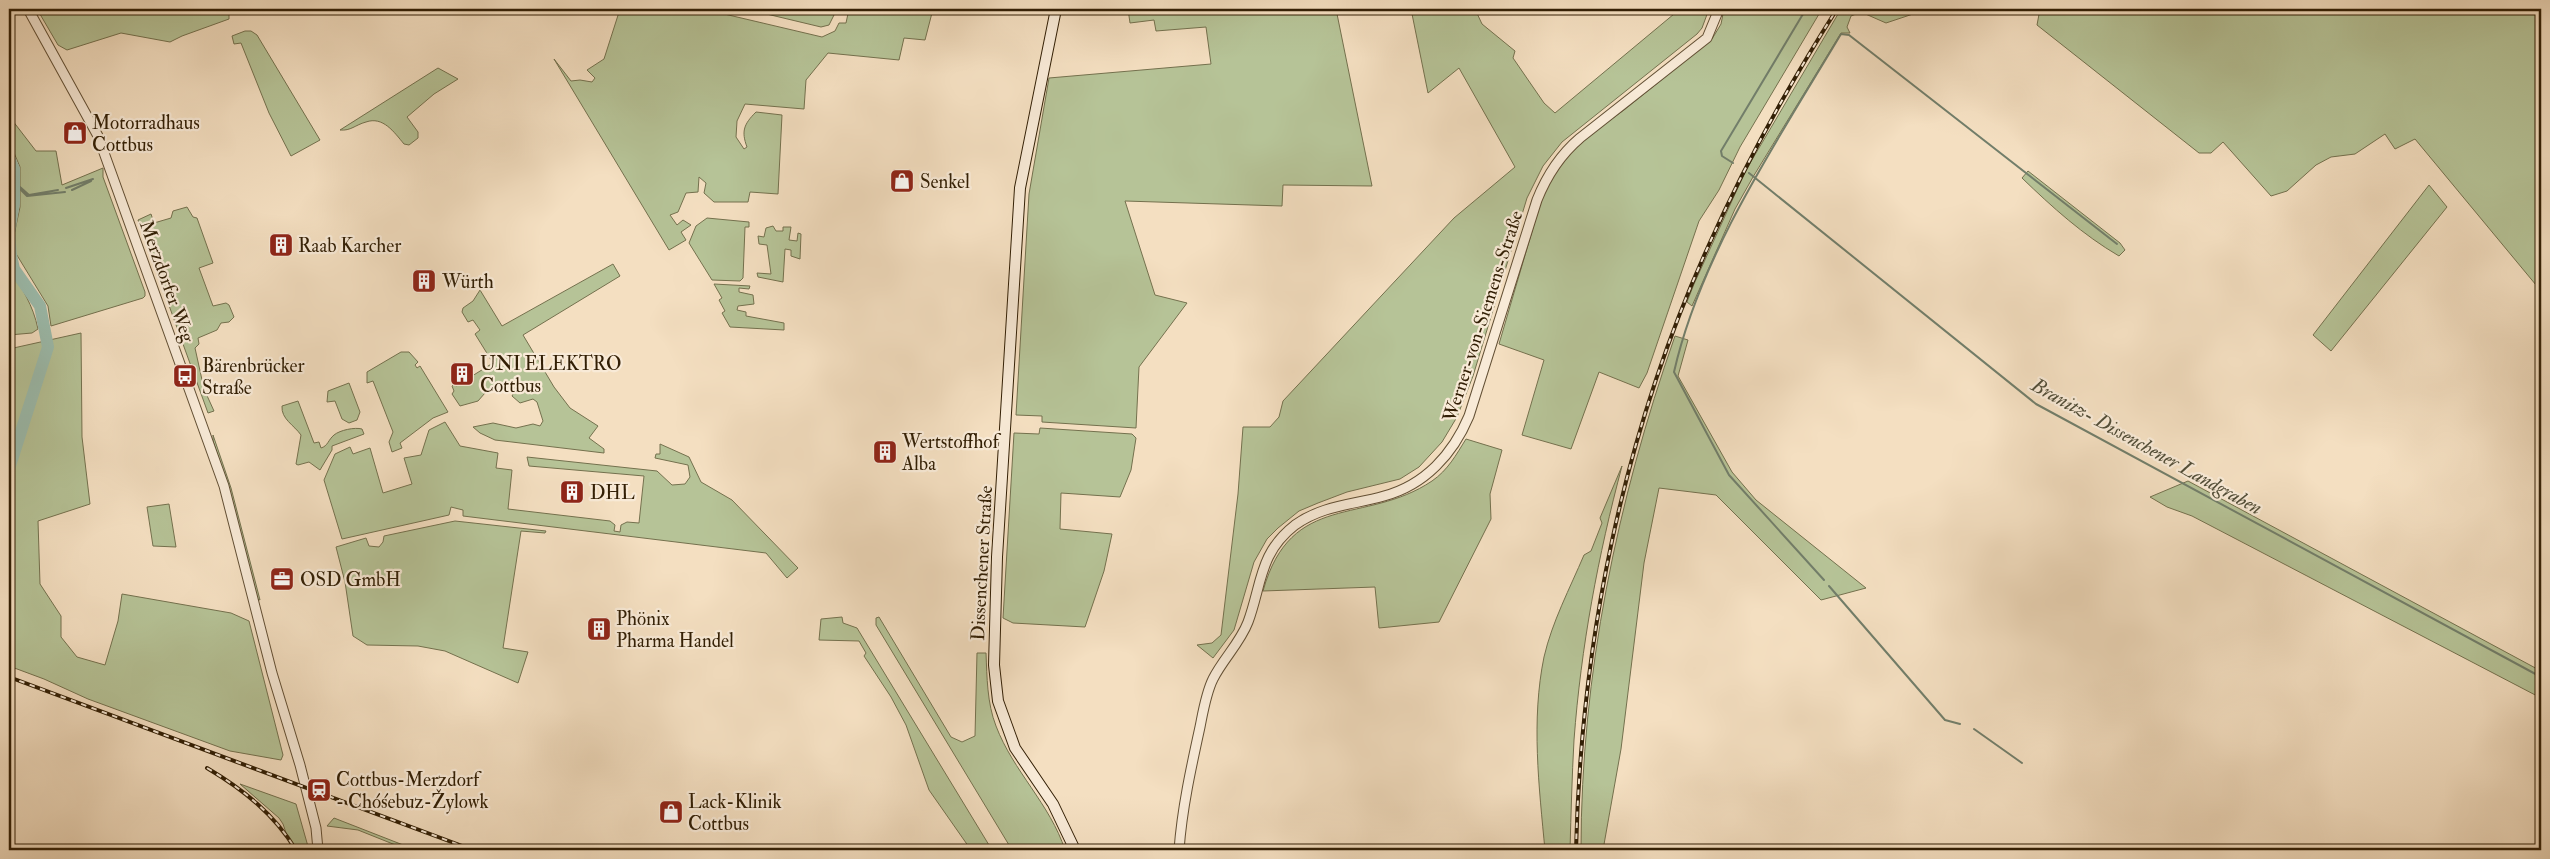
<svg xmlns="http://www.w3.org/2000/svg" width="2550" height="859" viewBox="0 0 2550 859" font-family="'IM FELL Double Pica',serif">
	<style>
		.green { fill: #b6c397; stroke: #74714e }
		.lines { fill: none; stroke-linecap: round; stroke-linejoin: round }
		.stream { stroke: #727e6a; stroke-width: 2 }
		.river { stroke: #9cbdae; stroke-width: 12 }
		.tertiary-casing { stroke: #624f34; stroke-width: 11 }
		.secondary-casing { stroke: #321f05; stroke-width: 12 }
		.tertiary { stroke: #f8ead7; stroke-width: 9 }
		.secondary { stroke: #f8ead7; stroke-width: 10 }
		.rail-casing { stroke: #321f05; stroke-width: 4 }
		.rail { stroke: #f8ead7; stroke-width: 2; stroke-dasharray: 5.5; stroke-linecap: butt }
		.labels { text-anchor: middle; stroke-width: 4.5; stroke-linejoin: round; paint-order: stroke }
		.poi-label { font-size: 19px; fill: #321f05; stroke: #f8ead7; text-anchor: start }
		.street-label { font-size: 19px; fill: #321f05; stroke: #f8ead7 }
		.water-label { font-size: 20px; font-style: italic; fill: #524e38; stroke: #f8ead7 }
	</style>
	<rect width="100%" height="100%" fill="#f4dfc1"/>
	<filter id="stains"><feTurbulence type="fractalNoise" baseFrequency=".004" numOctaves="4"/><feColorMatrix values="0 0 0 0 .2 0 0 0 0 .09 0 0 0 0 .02 0 0 0 .5 -.17"/></filter>
	<radialGradient id="worn" r=".72"><stop offset=".6" stop-color="#630" stop-opacity="0"/><stop offset="1" stop-color="#630" stop-opacity=".3"/></radialGradient>
	<path class="green" d="M 37,9 L 229,9 L 229,19 L 182,36 L 170,42 L 121,33 L 67,50 L 58,45 Z
		M 620,9 L 703,9 L 822,37 L 835,31 L 839,23 L 846,23 L 849,9 L 933,9 L 925,40 L 904,38 L 899,60 L 828,53 L 806,80 L 804,109 L 745,104 L 737,121 L 736,137 L 744,149 L 747,147 C 741,131 744,124 756,112 L 782,115 L 778,194 L 750,192 L 748,202 L 714,202 L 704,193 L 706,183 L 699,177 L 698,192 L 686,193 L 678,212 L 670,215 L 677,225 L 683,220 L 691,225 L 681,232 L 686,240 L 669,250 L 554,59 L 571,81 L 580,80 L 592,82 L 595,78 L 587,70 L 604,59 Z
		M 754,9 L 834,9 L 835,13 L 829,25 L 821,27 L 754,11 Z
		M 1128,9 L 1336,9 L 1372,186 L 1283,185 L 1282,206 L 1125,201 L 1155,295 L 1187,303 L 1139,367 L 1136,428 L 1042,422 L 1042,416 L 1016,415 L 1029,194 L 1049,78 L 1211,64 L 1206,27 L 1156,31 L 1154,20 L 1130,23 Z
		M 1411,9 L 1475,9 L 1482,24 L 1515,51 L 1513,58 L 1544,103 L 1555,113 L 1680,9 L 1709,9 L 1702,28 L 1697,34 L 1562,142 L 1543,166 L 1527,198 L 1473,376 L 1457,417 L 1442,442 L 1419,467 L 1400,479 L 1347,492 L 1318,503 L 1299,511 L 1278,528 L 1267,539 L 1254,562 L 1234,630 L 1213,658 L 1197,645 L 1212,643 L 1221,635 L 1238,494 L 1243,427 L 1270,427 L 1279,417 L 1283,401 L 1454,218 L 1515,167 L 1459,68 L 1428,93 Z
		M 1724,9 L 1822,9 L 1740,147 L 1719,190 L 1699,221 L 1647,373 L 1639,388 L 1599,372 L 1571,449 L 1522,435 L 1544,360 L 1499,344 L 1540,204 L 1551,177 L 1570,149 L 1624,110 L 1712,39 L 1721,24 Z
		M 1841,9 L 1928,9 L 1886,23 L 1861,12 L 1851,16 L 1847,27 L 1850,33 L 1841,33 L 1753,177 L 1735,209 L 1692,306 L 1687,302 L 1694,284 L 1746,170 Z
		M 2040,9 L 2541,9 L 2541,291 L 2415,139 L 2395,149 L 2385,134 L 2355,154 L 2331,157 L 2316,165 L 2287,191 L 2271,196 L 2223,142 L 2211,153 L 2199,153 L 2037,25 Z
		M 245,31 L 251,31 L 257,35 L 320,140 L 291,156 L 269,113 L 241,43 L 234,44 L 232,36 Z
		M 438,68 L 458,79 L 434,94 L 407,117 L 418,132 L 418,138 L 409,145 L 404,144 C 394,132 383,116 366,122 C 355,125 351,131 340,130 Z
		M 9,116 L 36,151 L 56,151 L 62,185 L 103,168 L 103,177 L 145,292 L 145,296 L 143,298 L 51,326 L 48,306 L 15,252 L 14,235 L 20,207 L 20,167 L 9,141 Z
		M 2028,171 L 2120,243 L 2125,250 L 2119,256 C 2083,235 2052,207 2022,178 Z
		M 2429,185 L 2447,207 L 2331,351 L 2313,335 Z
		M 187,207 L 193,217 L 197,218 L 213,263 L 199,268 L 213,306 L 226,303 L 229,305 L 234,317 L 229,322 L 221,323 L 217,330 L 198,338 L 199,344 L 195,348 L 204,389 L 214,411 L 208,413 L 138,220 L 151,214 L 154,223 L 171,218 L 173,211 Z
		M 707,218 L 749,222 L 749,227 L 745,227 L 743,278 L 740,281 L 712,280 L 689,243 L 696,226 Z
		M 773,226 L 776,231 L 783,231 L 783,227 L 791,227 L 789,240 L 797,241 L 798,233 L 801,234 L 800,259 L 791,256 L 791,250 L 785,249 L 783,282 L 758,277 L 757,273 L 771,274 L 767,245 L 759,244 L 758,236 L 764,237 L 766,228 Z
		M 613,264 L 620,276 L 523,335 L 554,387 L 570,408 L 598,426 L 589,438 L 604,449 L 604,453 L 495,440 L 480,433 L 473,427 L 493,423 L 516,428 L 533,424 L 540,426 L 543,421 L 537,402 L 533,399 L 520,403 L 512,396 L 516,389 L 509,386 L 485,393 L 478,401 L 460,406 L 452,394 L 454,391 L 452,386 L 454,384 L 456,386 L 493,363 L 475,334 L 480,330 L 473,320 L 468,322 L 462,312 L 463,308 L 473,301 L 480,290 L 502,326 Z
		M 9,268 C 22,288 33,305 38,329 L 32,333 L 9,335 Z
		M 714,284 L 750,286 L 749,289 L 739,288 L 739,292 L 753,295 L 754,304 L 738,306 L 737,310 L 746,312 L 746,316 L 784,323 L 784,330 L 730,327 L 722,313 L 725,311 L 719,300 L 722,298 Z
		M 81,333 L 82,437 L 90,504 L 38,521 L 40,584 L 61,616 L 61,637 L 77,657 L 105,665 L 118,621 L 122,594 L 231,613 L 249,621 L 283,755 L 281,760 L 230,751 L 88,699 L 44,679 L 9,666 L 9,349 Z
		M 1675,336 L 1688,340 L 1678,376 L 1732,472 L 1756,500 L 1866,588 L 1821,600 L 1716,495 L 1659,488 L 1644,563 L 1621,749 L 1603,850 L 1581,850 C 1581,675 1617,501 1675,336 Z
		M 401,352 L 409,352 L 418,362 L 415,365 L 417,368 L 420,366 L 448,412 L 433,418 L 400,443 L 402,448 L 392,452 L 389,442 L 393,432 L 373,381 L 367,383 L 367,372 Z
		M 349,383 L 360,412 L 357,420 L 349,423 L 342,419 L 335,401 L 327,402 L 328,391 Z
		M 298,401 L 314,443 L 319,442 L 321,448 C 328,446 328,440 334,435 C 340,430 355,427 362,429 L 364,434 L 332,446 L 332,450 L 320,470 L 309,462 L 298,465 L 296,464 L 301,435 C 294,425 281,419 282,406 Z
		M 445,422 L 460,446 L 498,453 L 496,468 L 512,470 L 508,509 L 610,521 L 615,525 L 614,531 L 620,532 L 621,525 L 627,522 L 639,523 L 644,476 L 529,466 L 527,457 L 657,471 L 672,485 L 685,484 L 690,477 L 688,465 L 655,458 L 656,454 L 660,454 L 660,444 L 689,457 L 701,482 L 732,500 L 798,568 L 787,578 L 766,553 L 463,516 L 463,510 L 451,507 L 449,515 L 342,539 L 324,480 L 335,454 L 350,447 L 353,454 L 370,448 L 383,493 L 412,484 L 404,458 L 421,455 L 429,430 Z
		M 1040,428 L 1132,434 L 1136,438 L 1131,470 L 1120,497 L 1061,493 L 1060,529 L 1112,534 L 1104,571 L 1085,627 L 1013,623 L 1003,618 L 1014,433 L 1039,434 Z
		M 213,435 L 231,488 L 260,600 L 257,599 L 223,471 L 213,441 Z
		M 1466,439 L 1502,450 L 1490,494 L 1491,519 L 1439,622 L 1379,628 L 1375,587 L 1263,591 C 1291,490 1365,526 1432,481 C 1448,470 1456,455 1466,439 Z
		M 1622,466 C 1598,556 1581,647 1574,740 C 1572,776 1571,814 1570,850 L 1545,850 C 1539,787 1531,720 1544,657 C 1552,622 1570,588 1584,555 L 1591,551 L 1602,523 L 1600,518 Z
		M 2188,481 L 2541,671 L 2541,698 L 2192,516 L 2167,507 L 2150,497 Z
		M 169,504 L 176,547 L 153,546 L 147,507 Z
		M 455,521 L 546,531 L 545,533 L 521,531 L 503,648 L 528,652 L 518,683 L 445,651 L 418,646 L 367,645 L 353,636 L 345,582 L 336,547 L 366,538 L 369,546 L 379,547 L 383,542 L 384,536 Z
		M 842,617 L 843,623 L 857,628 L 992,850 L 971,850 L 929,790 L 906,725 L 891,697 L 864,656 L 866,653 L 859,641 L 819,640 L 821,619 Z
		M 879,617 L 951,737 L 962,742 L 975,736 L 977,653 L 986,653 C 987,677 987,703 996,726 C 1013,771 1050,804 1065,850 L 1012,850 L 876,625 L 876,618 Z
		M 240,784 L 296,804 L 309,850 L 292,850 L 283,824 L 279,818 Z
		M 334,818 L 416,850 L 408,850 L 358,830 L 327,826 Z"/>
	<g class="lines">
		<path class="stream" d="M 1733,163 L 1722,156 L 1721,151 L 1806,9
			M 1749,173 L 2036,404 L 2541,677
			M 14,183 L 27,196 L 65,192
			M 20,187 L 29,195 L 58,190
			M 66,188 L 93,179
			M 72,190 L 91,181
			M 1824,580 L 1729,475 L 1674,372 C 1701,253 1779,138 1841,34 L 1849,35 L 2117,244
			M 1829,586 L 1945,720 L 1960,724
			M 1974,729 L 2022,763"/>
		<path class="river" d="M 9,158 L 14,169 L 14,203 L 9,233 L 11,255 L 14,269 L 40,306 L 48,347 L 9,469"/>
		<defs>
			<path id="tertiary" d="M 28,9 L 98,136 L 224,486 L 272,673 L 300,765 L 316,828 L 318,850
				M 1179,850 C 1182,809 1191,768 1200,727 C 1203,712 1206,693 1213,679 C 1223,659 1240,643 1248,622 C 1262,584 1259,553 1295,525 C 1323,505 1353,505 1384,496 C 1425,485 1453,454 1469,416 L 1537,200 C 1547,175 1560,155 1580,138 L 1707,38 L 1719,9"/>
			<path id="secondary" d="M 1056,9 L 1020,188 L 997,557 L 994,665 L 998,701 L 1015,748 L 1053,804 L 1075,850"/>
		</defs>
		<use href="#tertiary" class="tertiary-casing"/>
		<use href="#secondary" class="secondary-casing"/>
		<use href="#tertiary" class="tertiary"/>
		<use href="#secondary" class="secondary"/>
		<defs>
			<path id="rail" d="M 9,677 L 473,850
				M 207,768 C 244,790 274,814 296,850
				M 1576,850 C 1581,644 1622,438 1707,249 C 1744,166 1788,86 1837,9"/>
		</defs>
		<use href="#rail" class="rail-casing"/>
		<use href="#rail" class="rail"/>
	</g>
	<defs>
		<symbol id="shop-square" viewBox="-11 -11 22 22"><rect x="-9" y="-9" width="18" height="18" rx="4" fill="#8f2418" stroke="#f8ead7"/><path d="M-5-2.5h2.3a2.7 3.5 0 0 1 5.4 0H5L5.5 6h-11ZM-1.5-2.5h3a1.5 2.3 0 0 0-3 0Z" fill="#fff"/></symbol>
		<symbol id="building-square" viewBox="-11 -11 22 22"><rect x="-9" y="-9" width="18" height="18" rx="4" fill="#8f2418" stroke="#f8ead7"/><path d="M-4-6H4V6H1V3H-1V6H-4ZM-2.5-4.3h1.7v1.8h-1.7ZM.8-4.3h1.7v1.8H.8ZM-2.5-1h1.7V.8h-1.7ZM.8-1h1.7V.8H.8Z" fill="#fff"/></symbol>
		<symbol id="bus-square" viewBox="-11 -11 22 22"><rect x="-9" y="-9" width="18" height="18" rx="4" fill="#8f2418" stroke="#f8ead7"/><path d="M-5-6H5V4H4V6H2V4H-2V6H-4V4H-5ZM-3.5-4V0h7V-4ZM-3.5 1.2v1.5H-2V1.2ZM2 1.2v1.5H3.5V1.2Z" fill="#fff"/></symbol>
		<symbol id="office-square" viewBox="-11 -11 22 22"><rect x="-9" y="-9" width="18" height="18" rx="4" fill="#8f2418" stroke="#f8ead7"/><path d="M-6-3h4V-5.5h4V-3h4V5H-6ZM-1-4.5V-3h2v-1.5ZM-6 0V1H6V0Z" fill="#fff"/></symbol>
		<symbol id="station-square" viewBox="-11 -11 22 22"><rect x="-9" y="-9" width="18" height="18" rx="4" fill="#8f2418" stroke="#f8ead7"/><path d="M-3-6H3Q5-6 5-4V2Q5 4 3 4L4.5 6H3L1.5 4h-3L-3 6H-4.5L-3 4Q-5 4-5 2V-4Q-5-6-3-6ZM-3.5-4v3h7v-3ZM-3.5 1v1.5H-2V1ZM2 1v1.5H3.5V1Z" fill="#fff"/></symbol>
	</defs>
	<g fill-rule="evenodd">
		<use href="#shop-square" x="61" y="119" width="28" height="28"/>
		<use href="#shop-square" x="888" y="167" width="28" height="28"/>
		<use href="#building-square" x="267" y="231" width="28" height="28"/>
		<use href="#building-square" x="410" y="267" width="28" height="28"/>
		<use href="#building-square" x="448" y="360" width="28" height="28"/>
		<use href="#bus-square" x="171" y="362" width="28" height="28"/>
		<use href="#building-square" x="871" y="438" width="28" height="28"/>
		<use href="#building-square" x="558" y="478" width="28" height="28"/>
		<use href="#office-square" x="268" y="565" width="28" height="28"/>
		<use href="#building-square" x="585" y="615" width="28" height="28"/>
		<use href="#station-square" x="305" y="776" width="28" height="28"/>
		<use href="#shop-square" x="657" y="798" width="28" height="28"/>
	</g>
	<g class="labels">
		<g class="poi-label">
			<text x="92" y="129">Motorradhaus<tspan x="92" dy="22">Cottbus</tspan></text>
			<text x="920" y="188">Senkel</text>
			<text x="298" y="252">Raab Karcher</text>
			<text x="442" y="288">Würth</text>
			<text x="480" y="370">UNI ELEKTRO<tspan x="480" dy="22">Cottbus</tspan></text>
			<text x="202" y="372">Bärenbrücker<tspan x="202" dy="22">Straße</tspan></text>
			<text x="902" y="448">Wertstoffhof<tspan x="902" dy="22">Alba</tspan></text>
			<text x="590" y="499">DHL</text>
			<text x="300" y="586">OSD GmbH</text>
			<text x="616" y="625">Phönix<tspan x="616" dy="22">Pharma Handel</tspan></text>
			<text x="336" y="786">Cottbus-Merzdorf<tspan x="336" dy="22">- Chóśebuz-Žylowk</tspan></text>
			<text x="688" y="808">Lack-Klinik<tspan x="688" dy="22">Cottbus</tspan></text>
		</g>
		<g class="street-label">
			<text transform="translate(168 281) rotate(70)" y="7">Merzdorfer Weg</text>
			<text transform="translate(1482 316) rotate(-72)" y="7">Werner-von-Siemens-Straße</text>
			<text transform="translate(981 563) rotate(-87)" y="7">Dissenchener Straße</text>
		</g>
		<g class="water-label">
			<text transform="translate(2147 446) rotate(29)" y="7">Branitz- Dissenchener Landgraben</text>
		</g>
	</g>
	<rect width="2550" height="859" fill="none" stroke="#f4dfc1" stroke-width="30"/>
	<rect x="10" y="10" width="2530" height="839" fill="none" stroke="#321f05" stroke-width="2.5"/>
	<rect x="15" y="15" width="2520" height="829" fill="none" stroke="#321f05"/>
	<rect width="100%" height="100%" filter="url(#stains)"/>
	<rect width="100%" height="100%" fill="url(#worn)"/>
</svg>
